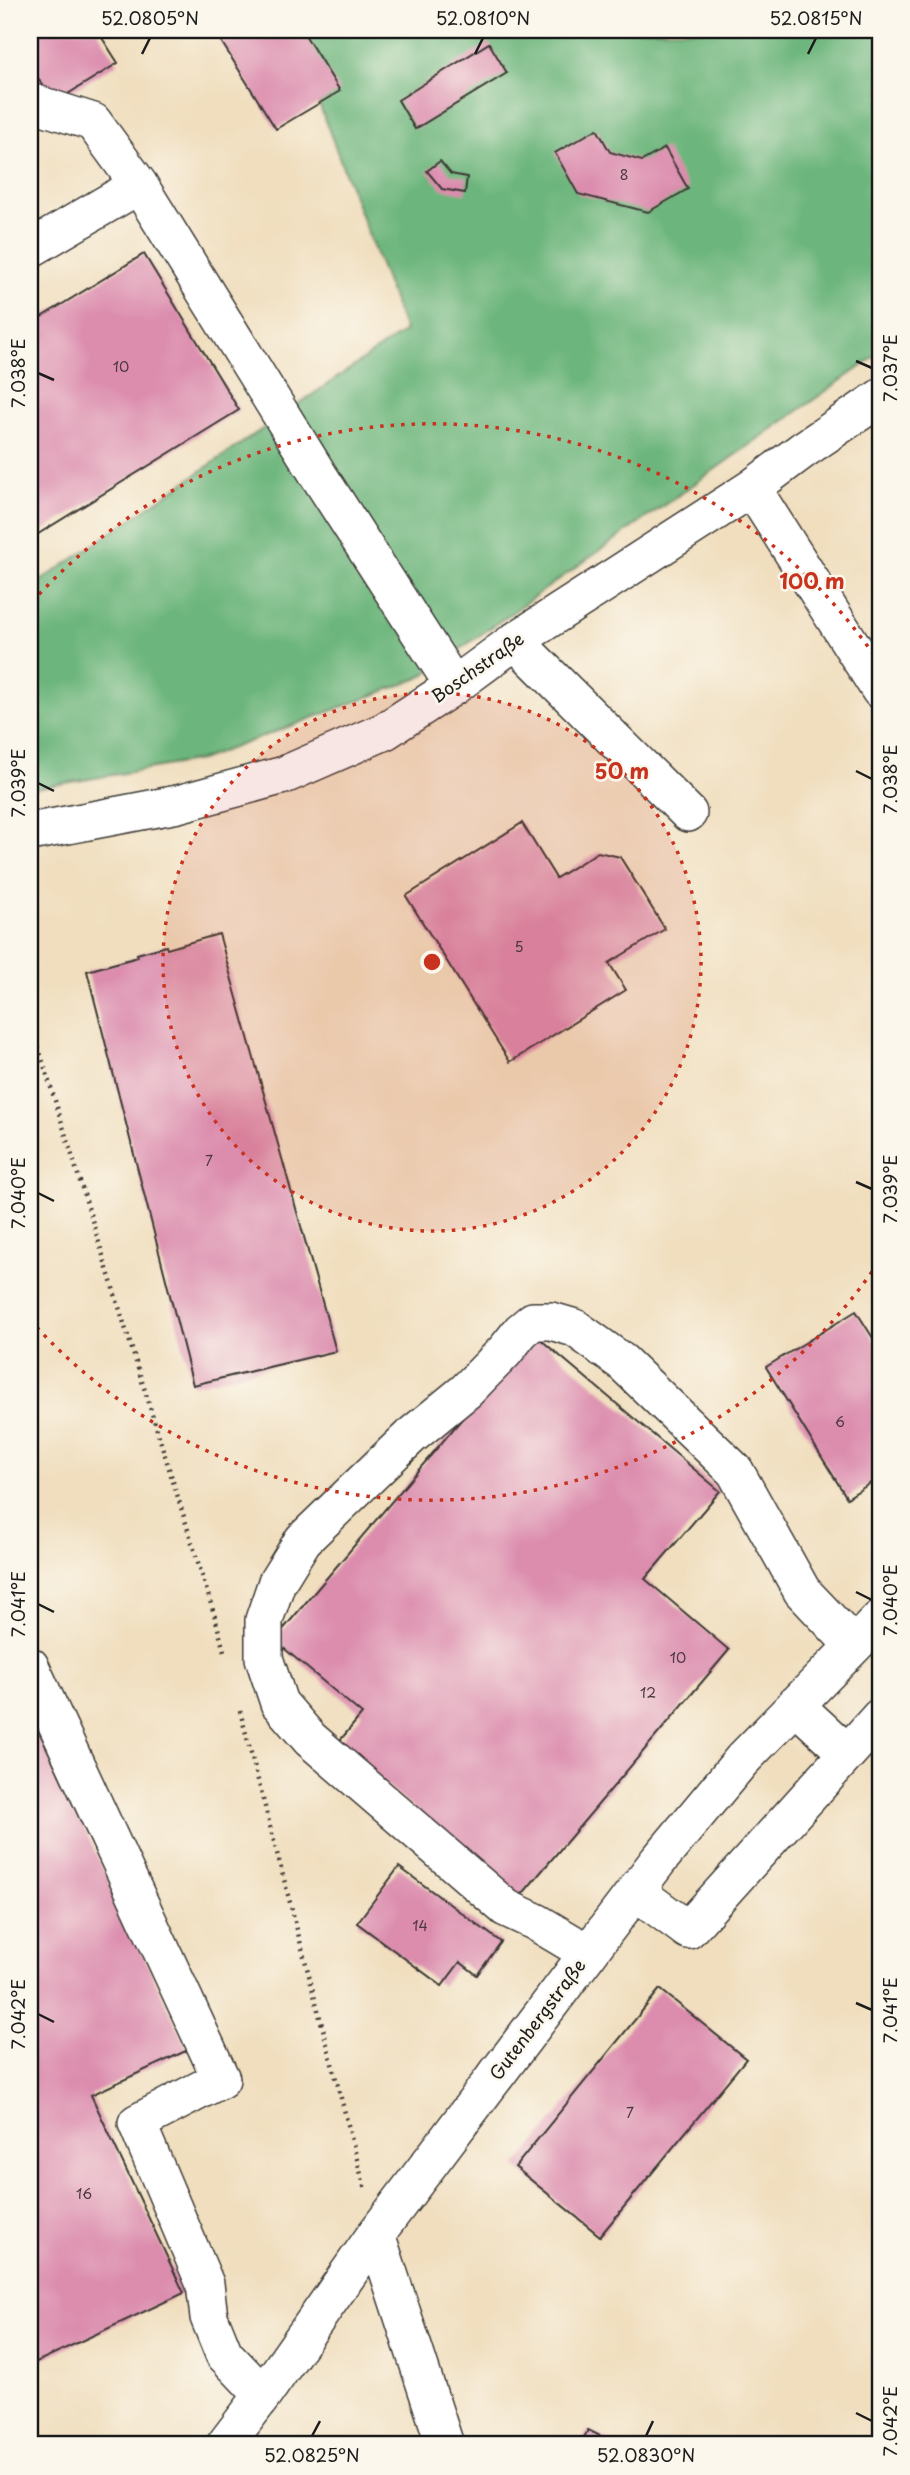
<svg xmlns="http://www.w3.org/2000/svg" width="910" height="2475" viewBox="0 0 910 2475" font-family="'Playpen Sans',sans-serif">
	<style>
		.forest { fill: #6cb57c; stroke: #44684c; stroke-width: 2 }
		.building { fill: #dc8dae }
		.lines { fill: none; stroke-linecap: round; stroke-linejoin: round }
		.minor-casing { stroke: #3c3934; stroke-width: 40 }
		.path { stroke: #3c3934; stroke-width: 4.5; stroke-dasharray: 2 5; stroke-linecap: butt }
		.minor { stroke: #fff; stroke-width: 37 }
		.ticks { fill: none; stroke: #1c1c1c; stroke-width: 2.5 }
		.ring { fill: none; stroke: #c8321e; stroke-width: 3.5; stroke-dasharray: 3.5 7 }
		.labels { text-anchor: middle; stroke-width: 5; stroke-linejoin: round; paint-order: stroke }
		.number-label { font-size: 14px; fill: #4c3840 }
		.street-label { font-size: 18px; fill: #1c1c1c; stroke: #fbf7ec }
		.centre { fill: #c8321e; stroke: #fbf7ec; stroke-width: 3.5 }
		.ring-label { font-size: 21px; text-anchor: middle; font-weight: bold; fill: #c8321e; stroke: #fbf7ec; stroke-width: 5; stroke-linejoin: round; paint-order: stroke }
		.neatline { fill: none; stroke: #1c1c1c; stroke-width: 2.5 }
		.ticks-label { font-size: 18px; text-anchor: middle; fill: #1c1c1c }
	</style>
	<rect width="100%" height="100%" fill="#fbf7ec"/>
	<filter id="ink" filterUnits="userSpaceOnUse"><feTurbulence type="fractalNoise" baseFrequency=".0143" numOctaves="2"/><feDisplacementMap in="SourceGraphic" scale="14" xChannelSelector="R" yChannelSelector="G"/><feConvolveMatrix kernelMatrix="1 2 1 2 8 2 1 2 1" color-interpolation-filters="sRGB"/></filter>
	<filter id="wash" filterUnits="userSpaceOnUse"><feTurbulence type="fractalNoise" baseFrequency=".00686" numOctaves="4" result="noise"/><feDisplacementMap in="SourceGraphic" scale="28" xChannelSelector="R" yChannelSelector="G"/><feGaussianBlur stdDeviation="1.57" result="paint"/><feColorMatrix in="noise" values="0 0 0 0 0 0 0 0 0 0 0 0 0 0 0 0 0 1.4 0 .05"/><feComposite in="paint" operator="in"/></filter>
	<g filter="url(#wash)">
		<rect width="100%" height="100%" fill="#f0debe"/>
		<path class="forest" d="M 291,30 L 880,30 L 880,353 L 419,678 L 200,760 L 30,789 L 30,600 L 32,587 L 405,331 Z"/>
		<g id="blocks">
			<path class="building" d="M 30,30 L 97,30 L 118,63 L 53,103 L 30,65 Z
				M 214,30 L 302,30 L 340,91 L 276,129 Z
				M 489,43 L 507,73 L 415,129 L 398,100 Z
				M 597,129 L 610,152 L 642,161 L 665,148 L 688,189 L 648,212 L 578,194 L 555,153 Z
				M 440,161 L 451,174 L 467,177 L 465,193 L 442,189 L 427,171 Z
				M 144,254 L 239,410 L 30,539 L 30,324 Z
				M 522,823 L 556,878 L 598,852 L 620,857 L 665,929 L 609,963 L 626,990 L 510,1062 L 406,896 Z
				M 219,934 L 336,1351 L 193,1385 L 87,971 L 138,957 L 137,954 L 166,946 L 167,949 Z
				M 856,1311 L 880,1349 L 880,1477 L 847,1498 L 766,1367 Z
				M 534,1334 L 720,1491 L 645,1579 L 729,1650 L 519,1898 L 337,1744 L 362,1714 L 274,1640 Z
				M 30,1712 L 188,2050 L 91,2095 L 184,2293 L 30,2365 Z
				M 399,1867 L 501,1942 L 477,1975 L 460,1962 L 442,1986 L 357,1923 Z
				M 660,1989 L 746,2059 L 600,2236 L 515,2167 Z
				M 588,2430 L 618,2445 L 580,2445 Z"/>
		</g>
	</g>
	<g filter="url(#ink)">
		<use href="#blocks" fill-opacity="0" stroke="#3c3934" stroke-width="2"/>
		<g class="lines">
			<defs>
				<path id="minor" d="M 30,102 L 93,122 L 139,185 L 319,476 L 454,686
					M 30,249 L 139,185
					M 752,488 L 880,690
					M 515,641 L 688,813
					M 30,832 L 178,804 L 284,775 L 385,731 L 454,686 L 515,641 L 752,488 L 803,450 L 880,398
					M 30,1666 L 221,2079 L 137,2123 L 205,2284 L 209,2317 L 224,2354 L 263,2395
					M 795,1705 L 847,1753
					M 635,1891 L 688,1930 L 880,1717
					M 588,1953 L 536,1922 L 506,1908 L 310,1739 L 279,1703 L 264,1658 L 264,1620 L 277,1582 L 303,1540 L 411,1436 L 466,1391 L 505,1351 L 521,1331 L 533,1321 L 551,1321 L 575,1328 L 622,1362 L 735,1471 L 802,1591 L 853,1645
					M 376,2234 L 445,2445
					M 225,2445 L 263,2395 L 376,2234 L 658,1861 L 742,1760 L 880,1619"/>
			</defs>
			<use href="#minor" class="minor-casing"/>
			<path class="path" d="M 30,1020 L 215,1617 L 225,1655
				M 240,1711 L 365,2190"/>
			<use href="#minor" class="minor"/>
		</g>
	</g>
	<path class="ticks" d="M 142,54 L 150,38M 475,54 L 483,38M 808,54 L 816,38M 856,361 L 872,368M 38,373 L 54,380M 856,771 L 872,779M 38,783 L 54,791M 856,1182 L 872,1189M 38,1193 L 54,1201M 856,1592 L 872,1600M 38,1604 L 54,1612M 856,2003 L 872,2010M 38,2014 L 54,2022M 856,2413 L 872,2421M 312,2436 L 320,2421M 646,2436 L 653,2421"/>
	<circle cx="432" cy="962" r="269" fill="#c8321e" fill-opacity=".12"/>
	<g class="ring">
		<circle cx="432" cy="962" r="269"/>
		<path d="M878 1263A538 538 0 0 1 32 1322M32 602A538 538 0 0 1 878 661"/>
	</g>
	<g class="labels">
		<g class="number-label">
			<text x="624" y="180">8</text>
			<text x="121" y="372">10</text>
			<text x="519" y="952">5</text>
			<text x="209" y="1166">7</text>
			<text x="840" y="1427">6</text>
			<text x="678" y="1663">10</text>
			<text x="648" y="1698">12</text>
			<text x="420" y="1931">14</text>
			<text x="630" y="2118">7</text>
			<text x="84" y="2199">16</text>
		</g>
		<g class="street-label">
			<text transform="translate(478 668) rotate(-35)" y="6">Boschstraße</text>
			<text transform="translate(538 2020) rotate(-53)" y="6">Gutenbergstraße</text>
		</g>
	</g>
	<circle cx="432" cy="962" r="10" class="centre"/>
	<g class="ring-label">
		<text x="812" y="589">100 m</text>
		<text x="622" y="779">50 m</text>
	</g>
	<rect width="910" height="2475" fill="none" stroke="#fbf7ec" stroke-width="77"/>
	<rect x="38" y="38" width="834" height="2398" class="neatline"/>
	<g class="ticks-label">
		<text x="150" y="25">52.0805°N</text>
		<text x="483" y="25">52.0810°N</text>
		<text x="816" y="25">52.0815°N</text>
		<text transform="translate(891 368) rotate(-90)" y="6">7.037°E</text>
		<text transform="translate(19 373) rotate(-90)" y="6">7.038°E</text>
		<text transform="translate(891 779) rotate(-90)" y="6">7.038°E</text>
		<text transform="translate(19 783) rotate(-90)" y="6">7.039°E</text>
		<text transform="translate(891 1189) rotate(-90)" y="6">7.039°E</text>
		<text transform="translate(19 1193) rotate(-90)" y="6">7.040°E</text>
		<text transform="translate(891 1600) rotate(-90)" y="6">7.040°E</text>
		<text transform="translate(19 1604) rotate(-90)" y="6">7.041°E</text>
		<text transform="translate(891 2010) rotate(-90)" y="6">7.041°E</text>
		<text transform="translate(19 2014) rotate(-90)" y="6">7.042°E</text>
		<text transform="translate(891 2421) rotate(-90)" y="6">7.042°E</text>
		<text x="312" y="2462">52.0825°N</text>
		<text x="646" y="2462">52.0830°N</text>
	</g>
</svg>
